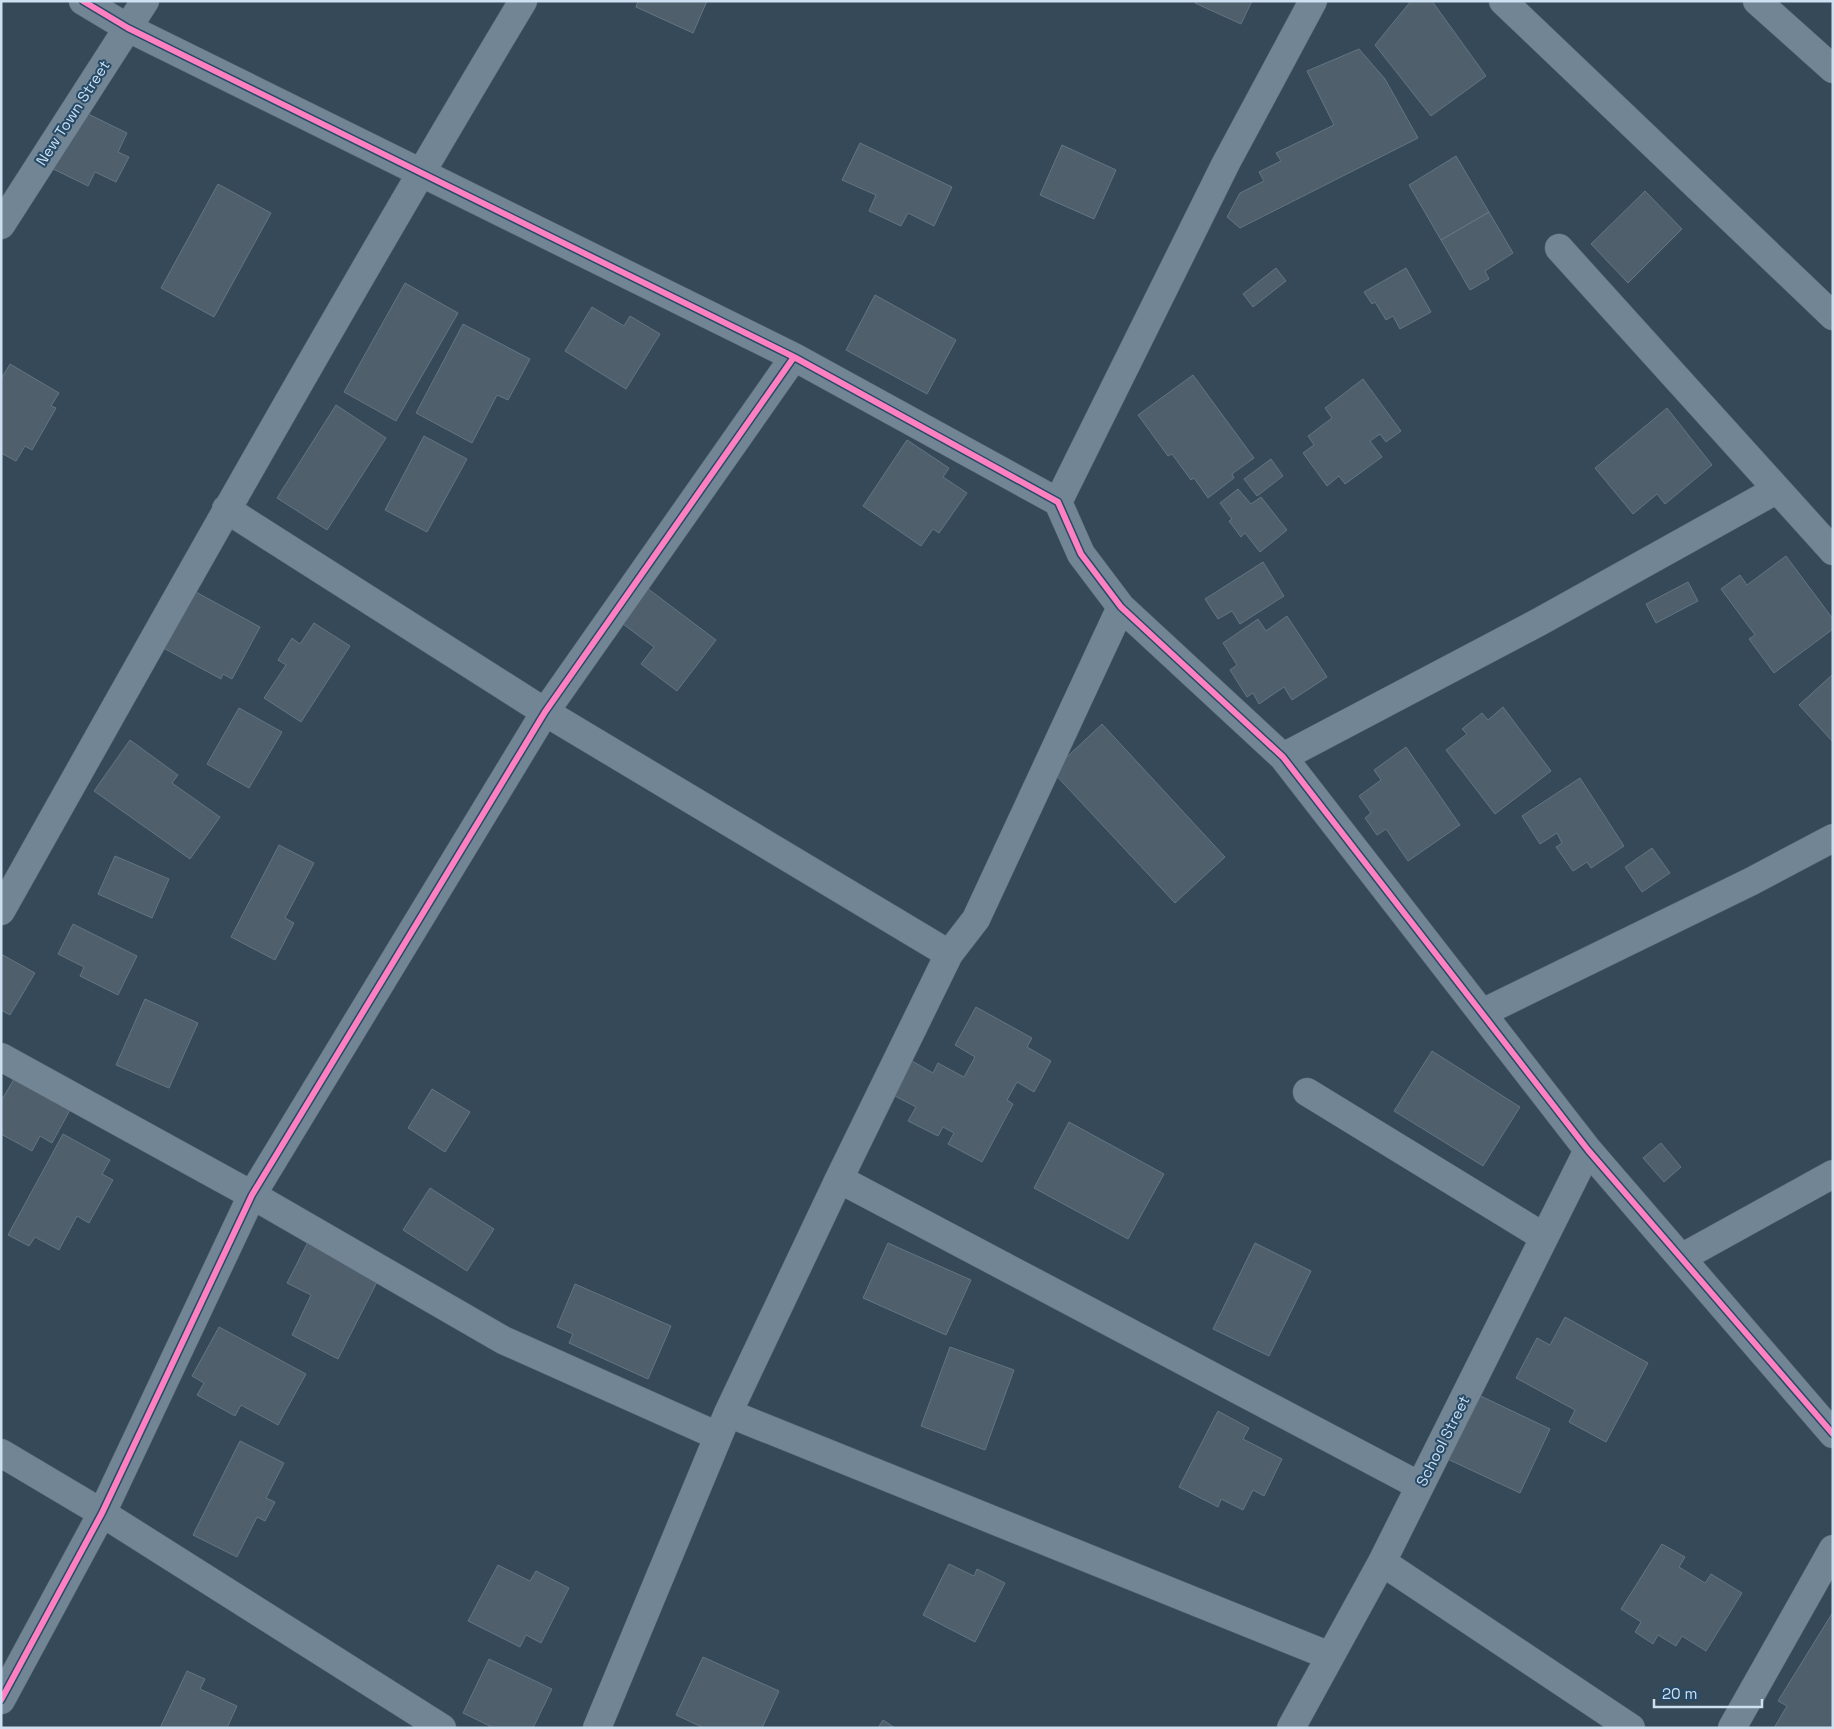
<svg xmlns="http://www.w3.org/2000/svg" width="1834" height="1729" viewBox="0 0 1834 1729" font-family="'Space Grotesk',sans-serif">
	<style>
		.building { fill: #4f5f6c; stroke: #647582 }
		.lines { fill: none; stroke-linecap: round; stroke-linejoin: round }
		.minor-casing { stroke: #566674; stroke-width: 29 }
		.minor { stroke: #718594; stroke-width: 28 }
		.cycleway-casing { stroke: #264a67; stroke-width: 9 }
		.cycleway { stroke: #ff80c0; stroke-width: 6 }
		.labels { text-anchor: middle; stroke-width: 4; stroke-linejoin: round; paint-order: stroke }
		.street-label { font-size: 15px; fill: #cce0f1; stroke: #264a67 }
	</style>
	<rect width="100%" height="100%" fill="#354958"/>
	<path class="building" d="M 638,1 L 707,1 L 693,33 L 636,7 Z
		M 1196,1 L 1252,1 L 1241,24 L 1195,3 Z
		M 1411,1 L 1432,1 L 1486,76 L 1431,116 L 1375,45 Z
		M 1359,49 L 1385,79 L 1418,138 L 1240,228 L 1227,217 L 1240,193 L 1264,181 L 1259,172 L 1281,161 L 1276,153 L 1334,125 L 1307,71 Z
		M 70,105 L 127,133 L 118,152 L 129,157 L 116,182 L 95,172 L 88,186 L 41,163 Z
		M 860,143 L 952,187 L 934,226 L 908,213 L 901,226 L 869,211 L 876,195 L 842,180 Z
		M 1062,145 L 1116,170 L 1094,219 L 1040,195 Z
		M 1456,156 L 1489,212 L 1441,240 L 1409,185 Z
		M 218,184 L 271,213 L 214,317 L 161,288 Z
		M 1645,191 L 1682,229 L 1628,283 L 1591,244 Z
		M 1489,212 L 1513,253 L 1485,271 L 1489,279 L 1470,290 L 1441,240 Z
		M 1276,268 L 1286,281 L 1253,307 L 1243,294 Z
		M 1406,268 L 1431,312 L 1400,329 L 1393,316 L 1386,320 L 1375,302 L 1372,304 L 1364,292 Z
		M 405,283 L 458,313 L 396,421 L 344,392 Z
		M 875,295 L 956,340 L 927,394 L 846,350 Z
		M 592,307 L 624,326 L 630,316 L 660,334 L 626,389 L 565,351 Z
		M 463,324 L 530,359 L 508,400 L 497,395 L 472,443 L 416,413 Z
		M 10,364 L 59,393 L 51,406 L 56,408 L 32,450 L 25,446 L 16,461 L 1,453 L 1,379 Z
		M 1193,375 L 1254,458 L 1232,474 L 1234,478 L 1208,498 L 1194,478 L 1191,480 L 1172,454 L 1168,456 L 1138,415 Z
		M 1363,379 L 1401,431 L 1386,442 L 1380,434 L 1370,441 L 1382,457 L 1345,484 L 1339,476 L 1327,486 L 1303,453 L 1314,445 L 1308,436 L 1332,418 L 1325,408 Z
		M 336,405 L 386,438 L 327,530 L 277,498 Z
		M 1667,408 L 1712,465 L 1665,504 L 1657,494 L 1633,514 L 1595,468 Z
		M 424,436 L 467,459 L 427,532 L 385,510 Z
		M 907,440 L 949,468 L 943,477 L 967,493 L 939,533 L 933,529 L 921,546 L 863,506 Z
		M 1271,459 L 1283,476 L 1257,496 L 1244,479 Z
		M 1238,489 L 1251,504 L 1261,497 L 1287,530 L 1260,552 L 1245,533 L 1241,537 L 1229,521 L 1232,519 L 1220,503 Z
		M 1786,556 L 1833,619 L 1833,629 L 1774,673 L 1749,639 L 1755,635 L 1721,589 L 1740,575 L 1747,585 Z
		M 1263,562 L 1284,596 L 1240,624 L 1232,611 L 1218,619 L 1205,599 Z
		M 639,582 L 716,640 L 677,691 L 641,664 L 654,647 L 612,616 Z
		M 1688,582 L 1698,601 L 1656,623 L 1646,604 Z
		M 185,586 L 260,627 L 232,679 L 223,674 L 221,679 L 154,643 Z
		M 1287,616 L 1327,677 L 1292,700 L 1284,687 L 1259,704 L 1253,693 L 1247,697 L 1230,670 L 1237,665 L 1223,643 L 1258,619 L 1266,631 Z
		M 314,623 L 350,646 L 301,722 L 264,698 L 286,665 L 278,660 L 292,638 L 300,644 Z
		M 1833,674 L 1833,742 L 1799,705 Z
		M 1503,707 L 1551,771 L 1495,814 L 1446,750 L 1467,734 L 1462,729 L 1482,713 L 1488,720 Z
		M 239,708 L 282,732 L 249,788 L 207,764 Z
		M 1102,724 L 1225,857 L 1175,903 L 1052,771 Z
		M 130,740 L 178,775 L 172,783 L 220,817 L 190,859 L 94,791 Z
		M 1406,747 L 1460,825 L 1408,861 L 1386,829 L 1377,835 L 1365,818 L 1371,813 L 1359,796 L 1381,780 L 1374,770 Z
		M 1580,778 L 1624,846 L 1591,868 L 1587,862 L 1573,871 L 1556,847 L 1562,843 L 1557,833 L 1540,844 L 1522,816 Z
		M 279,845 L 314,863 L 285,918 L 294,923 L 275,960 L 231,937 Z
		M 1652,848 L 1670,873 L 1642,892 L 1625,867 Z
		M 115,856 L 169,879 L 152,918 L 98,894 Z
		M 73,924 L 137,956 L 118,995 L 80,976 L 84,967 L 58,954 Z
		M 1,954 L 35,973 L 10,1015 L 1,1010 Z
		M 145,999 L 198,1023 L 169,1088 L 116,1065 Z
		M 976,1007 L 1032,1038 L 1027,1047 L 1051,1061 L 1034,1092 L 1017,1082 L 1007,1100 L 1013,1104 L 982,1162 L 948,1144 L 954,1133 L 943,1127 L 938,1136 L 908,1121 L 916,1107 L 893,1095 L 912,1061 L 933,1073 L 938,1063 L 964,1077 L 975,1057 L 955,1045 Z
		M 1432,1051 L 1520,1107 L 1483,1166 L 1394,1111 Z
		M 14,1079 L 70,1110 L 52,1143 L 40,1136 L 32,1151 L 1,1134 L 1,1101 Z
		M 432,1089 L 470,1112 L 445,1152 L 408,1128 Z
		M 1069,1122 L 1164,1174 L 1128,1239 L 1034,1188 Z
		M 63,1134 L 110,1160 L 102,1174 L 113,1180 L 89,1223 L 77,1216 L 59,1250 L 35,1237 L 29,1246 L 8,1235 Z
		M 1661,1143 L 1681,1167 L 1664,1182 L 1643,1158 Z
		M 430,1188 L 494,1229 L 467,1271 L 403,1230 Z
		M 308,1242 L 379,1278 L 338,1359 L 292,1335 L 311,1295 L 287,1283 Z
		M 888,1243 L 971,1280 L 946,1335 L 863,1298 Z
		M 1255,1243 L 1311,1271 L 1269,1356 L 1213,1329 Z
		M 575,1284 L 671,1326 L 648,1379 L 569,1343 L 573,1334 L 557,1327 Z
		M 1565,1317 L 1648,1363 L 1606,1442 L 1569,1422 L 1575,1410 L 1516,1378 L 1537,1338 L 1550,1345 Z
		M 219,1327 L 306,1374 L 278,1425 L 241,1405 L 235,1416 L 197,1395 L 204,1383 L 192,1376 Z
		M 950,1347 L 1014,1370 L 985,1450 L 921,1426 Z
		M 1470,1391 L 1550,1429 L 1520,1493 L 1439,1455 Z
		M 1218,1411 L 1249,1428 L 1243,1439 L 1282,1459 L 1264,1496 L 1253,1490 L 1243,1510 L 1221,1499 L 1218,1507 L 1179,1487 Z
		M 240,1441 L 284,1463 L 266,1498 L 275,1502 L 265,1521 L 257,1517 L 237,1557 L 193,1535 Z
		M 1662,1544 L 1685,1557 L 1679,1567 L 1705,1583 L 1711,1574 L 1742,1593 L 1706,1651 L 1682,1636 L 1676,1646 L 1658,1635 L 1653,1644 L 1635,1632 L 1641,1622 L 1621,1609 Z
		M 949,1564 L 974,1576 L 977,1569 L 1005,1583 L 975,1642 L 923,1615 Z
		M 498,1565 L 530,1581 L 536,1571 L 569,1588 L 541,1643 L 526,1635 L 520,1647 L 468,1621 Z
		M 1833,1612 L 1833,1728 L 1774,1728 L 1787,1706 L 1778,1701 Z
		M 703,1657 L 779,1691 L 762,1728 L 704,1728 L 676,1715 Z
		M 489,1659 L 552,1689 L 533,1728 L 494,1728 L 463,1713 Z
		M 187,1671 L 205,1679 L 200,1689 L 237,1706 L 227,1728 L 160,1728 Z
		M 883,1720 L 895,1728 L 878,1728 Z"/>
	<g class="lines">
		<defs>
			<path id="minor" d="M 83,1 L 128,28 L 794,357 L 1058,502 L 1081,554 L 1121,607 L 1283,757 L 1588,1150 L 1833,1434
				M 1503,1 L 1833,316
				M 1757,1 L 1833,69
				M 1,225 L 145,1
				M 1559,248 L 1833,551
				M 1058,502 L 1226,163 L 1313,1
				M 226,509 L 545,712 L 949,954
				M 1283,757 L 1539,622 L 1776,490
				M 1,911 C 172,606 343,301 523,1
				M 1482,1013 L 1752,881 L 1833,838
				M 1,1057 L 252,1195 L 503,1340 L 718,1436
				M 1307,1092 L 1544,1237
				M 839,1179 L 1420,1486
				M 1681,1258 L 1833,1174
				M 728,1413 L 1330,1656
				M 1,1453 L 102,1513 L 442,1728
				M 1382,1562 L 1631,1728
				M 1,1700 L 102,1513 L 252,1195 L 545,712 L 794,357
				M 597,1728 L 728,1413 L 839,1179 L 949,954 L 976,919 L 1121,607
				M 1291,1728 L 1382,1562 L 1588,1150
				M 1732,1728 L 1833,1549"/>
		</defs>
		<use href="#minor" class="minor-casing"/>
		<use href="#minor" class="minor"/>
		<defs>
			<path id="cycleway" d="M 83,1 L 128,28 L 794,357 L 1058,502 L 1081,554 L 1121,607 L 1283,757 L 1588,1150 L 1833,1434
				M 1,1700 L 102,1513 L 252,1195 L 545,712 L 794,357"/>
		</defs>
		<use href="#cycleway" class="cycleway-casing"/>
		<use href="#cycleway" class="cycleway"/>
	</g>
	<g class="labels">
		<g class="street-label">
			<text transform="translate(73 113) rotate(-57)" y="5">New Town Street</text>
			<text transform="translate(1443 1441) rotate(-63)" y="5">School Street</text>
		</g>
	</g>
	<rect width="1834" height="1729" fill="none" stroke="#cce0f1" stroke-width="5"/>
	<path d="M1654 1699v8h108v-8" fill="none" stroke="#cce0f1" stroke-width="2.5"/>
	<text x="1662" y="1699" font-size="15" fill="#cce0f1" stroke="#264a67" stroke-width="4" paint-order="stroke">20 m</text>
</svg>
